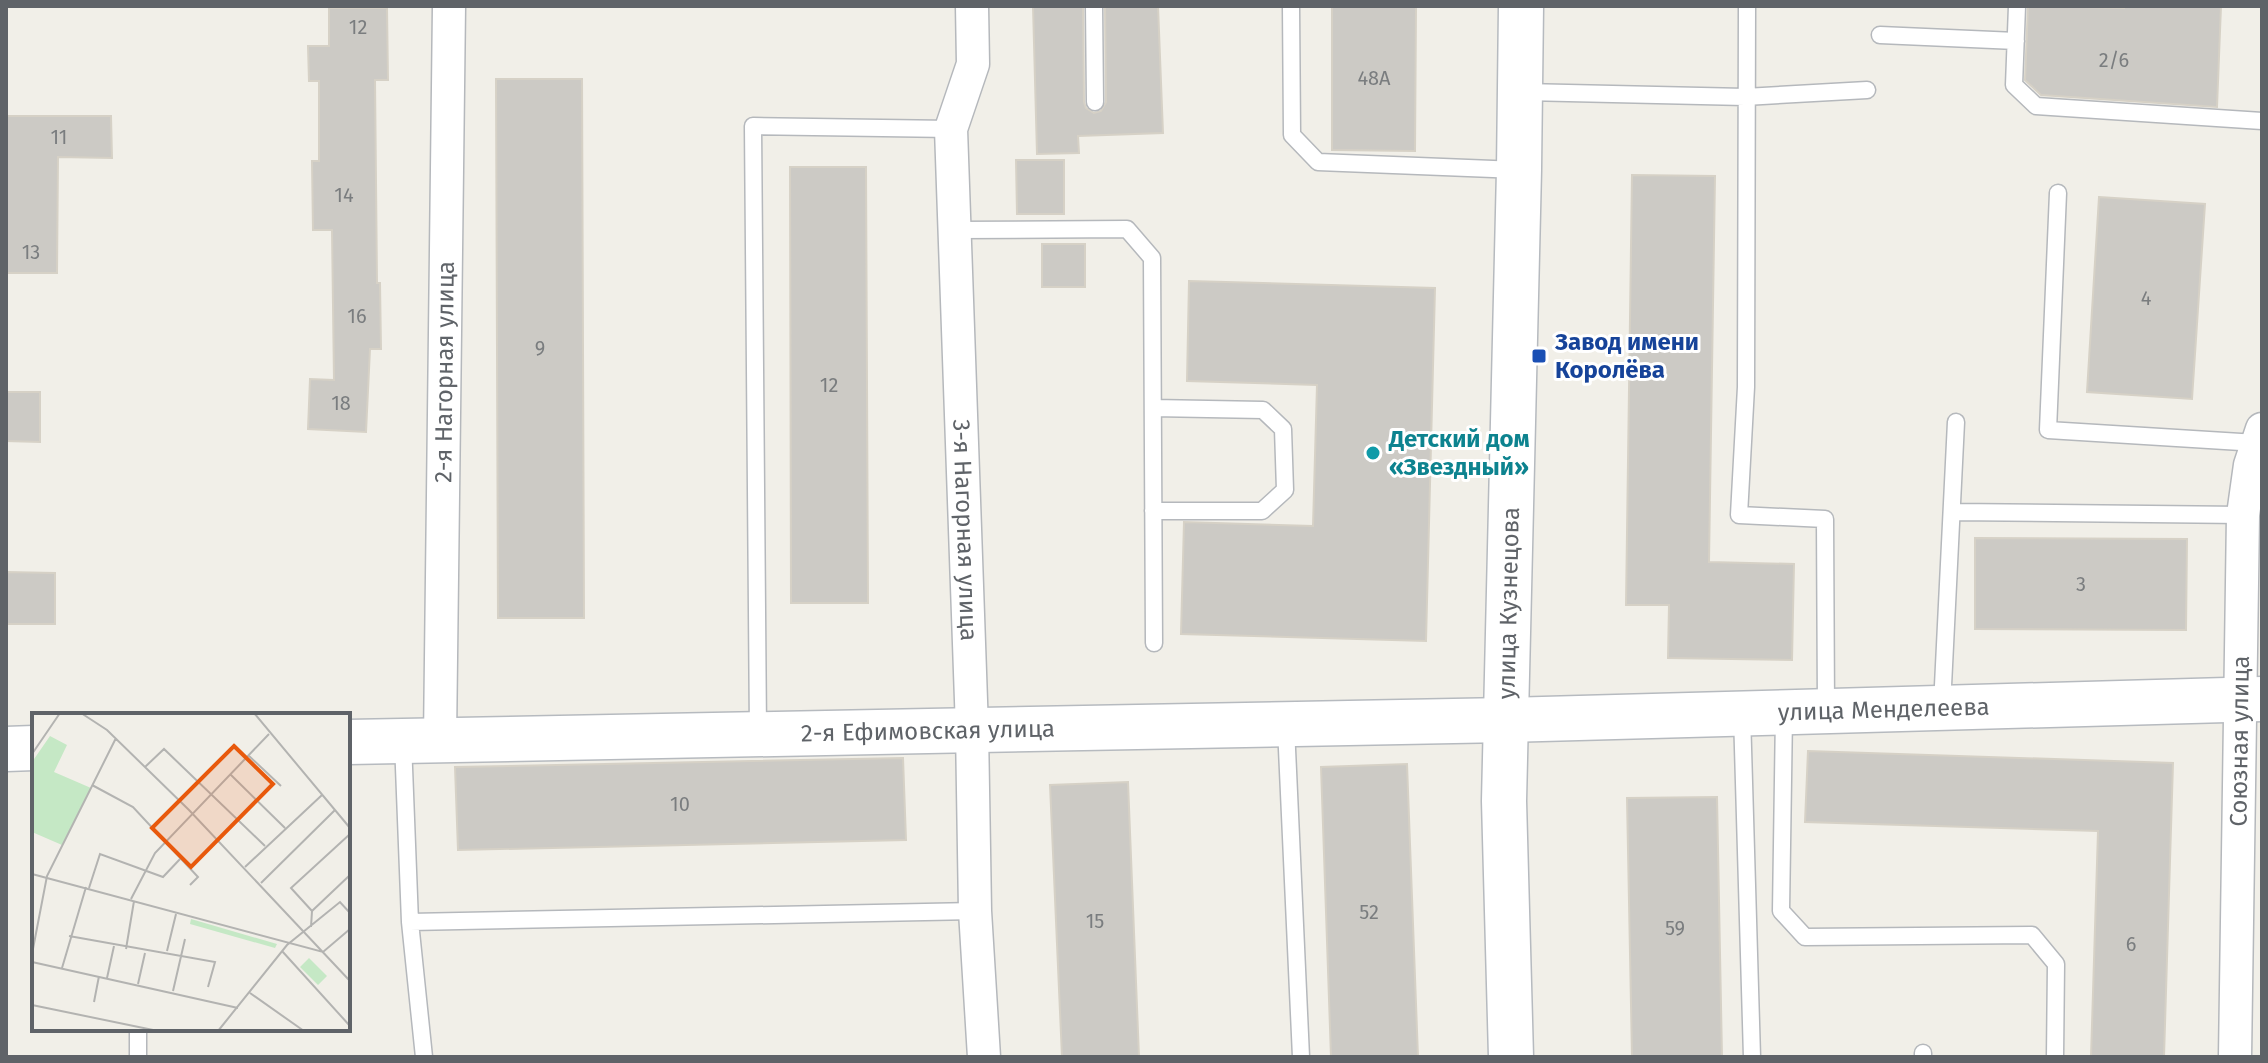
<svg xmlns="http://www.w3.org/2000/svg" width="2268" height="1063" viewBox="0 0 2268 1063" font-family="'Fira Sans',sans-serif">
	<style>
		.building { fill: #cccac5; stroke: #d6d1c6; stroke-width: 2 }
		.lines { fill: none; stroke-linecap: round; stroke-linejoin: round }
		.lane-casing { stroke: #b5b8bc; stroke-width: 19 }
		.street-casing { stroke: #b5b8bc; stroke-width: 35 }
		.secondary-casing { stroke: #b6babf; stroke-width: 47 }
		.lane { stroke: #fff; stroke-width: 16 }
		.street { stroke: #fff; stroke-width: 32 }
		.secondary { stroke: #fff; stroke-width: 44 }
		.transit-dot { fill: #1a4fb4; stroke: #fff; stroke-width: 3 }
		.culture-dot { fill: #0f9aa8; stroke: #fff; stroke-width: 3 }
		.labels { text-anchor: middle; stroke-width: 6; stroke-linejoin: round; paint-order: stroke }
		.number-label { font-size: 20px; fill: #7a7d7f }
		.transit-label { font-size: 24px; font-weight: bold; fill: #164399; stroke: #fff; text-anchor: start }
		.street-label { font-size: 24px; fill: #5f6368; stroke: #fff }
		.culture-label { font-size: 24px; font-weight: bold; fill: #0d838f; stroke: #fff; text-anchor: start }
		.inset-road { fill: none; stroke: #b3b3b1; stroke-width: 2 }
		.view { fill: #e8590c; fill-opacity: 0.15; stroke: #e8590c; stroke-width: 4 }
		.inset-edge { fill: none; stroke: #5f6368; stroke-width: 4 }
	</style>
	<rect width="100%" height="100%" fill="#f1efe8"/>
	<path class="building" d="M 1033,6 L 1083,6 L 1084,102 L 1086,108 L 1094,113 L 1101,111 L 1106,102 L 1105,6 L 1158,6 L 1163,133 L 1078,136 L 1079,153 L 1037,154 Z
		M 1332,6 L 1416,6 L 1415,151 L 1332,150 Z
		M 2028,6 L 2124,8 L 2124,6 L 2221,6 L 2217,107 L 2041,95 L 2025,80 Z
		M 329,8 L 387,8 L 388,80 L 375,80 L 377,283 L 380,283 L 381,349 L 370,349 L 366,432 L 308,429 L 310,379 L 334,380 L 332,230 L 313,230 L 312,161 L 319,161 L 319,81 L 309,81 L 308,46 L 329,46 Z
		M 496,79 L 582,79 L 584,618 L 498,618 Z
		M 6,116 L 111,116 L 112,158 L 58,157 L 57,273 L 6,273 Z
		M 1016,160 L 1064,160 L 1064,214 L 1017,214 Z
		M 790,167 L 866,167 L 868,603 L 791,603 Z
		M 1632,175 L 1715,176 L 1709,562 L 1794,564 L 1792,660 L 1668,658 L 1669,605 L 1626,605 Z
		M 2099,197 L 2205,204 L 2192,399 L 2087,392 Z
		M 1042,244 L 1085,244 L 1085,287 L 1042,287 Z
		M 1189,281 L 1435,288 L 1426,641 L 1181,634 L 1184,522 L 1313,526 L 1317,385 L 1187,381 Z
		M 6,392 L 40,392 L 40,442 L 6,441 Z
		M 1975,538 L 2187,539 L 2186,630 L 1975,629 Z
		M 6,572 L 55,573 L 55,624 L 6,624 Z
		M 1808,751 L 2173,763 L 2164,1057 L 2091,1057 L 2098,831 L 1805,822 Z
		M 903,758 L 906,840 L 458,850 L 455,767 Z
		M 1407,764 L 1418,1057 L 1331,1057 L 1321,767 Z
		M 1128,782 L 1139,1057 L 1062,1057 L 1050,785 Z
		M 1717,797 L 1722,1057 L 1632,1057 L 1627,798 Z"/>
	<g class="lines">
		<defs>
			<path id="lane" d="M 1094,6 L 1095,102
				M 1291,6 L 1292,135 L 1318,162 L 1518,170
				M 1747,6 L 1746,387 L 1739,515 L 1825,519 L 1826,710
				M 2017,6 L 2014,85 L 2036,106 L 2262,121
				M 1880,35 L 2016,41
				M 1521,92 L 1745,97 L 1867,90
				M 2058,193 L 2048,430 L 2257,443
				M 955,230 L 1127,229 L 1152,258 L 1154,643
				M 1153,408 L 1263,410 L 1283,429 L 1285,490 L 1262,511 L 1153,511
				M 1952,512 L 2243,515
				M 1942,706 L 1956,422
				M 1742,714 L 1752,1057
				M 1784,714 L 1781,911 L 1805,937 L 2032,935 L 2056,964 L 2055,1057
				M 1286,727 L 1301,1057
				M 758,732 L 753,126 L 951,129
				M 403,742 L 410,922 L 424,1057
				M 410,922 L 975,911
				M 138,1029 L 138,1057
				M 1923,1057 L 1923,1053"/>
			<g id="street">
				<path id="s1" d="M 972,6 L 973,64 L 951,129 L 972,729 L 975,911 L 984,1057"/>
				<path id="s2" d="M 440,740 L 449,6"/>
				<path id="s3" d="M 2235,1057 L 2243,515 L 2250,465 L 2262,429"/>
			</g>
			<g id="secondary">
				<path id="s4" d="M 348,742 L 1506,720 L 2262,699"/>
				<path d="M 6,749 L 34,748"/>
				<path id="s5" d="M 1511,1057 L 1504,801 L 1519,170 L 1521,6"/>
			</g>
		</defs>
		<use href="#lane" class="lane-casing"/>
		<use href="#street" class="street-casing"/>
		<use href="#secondary" class="secondary-casing"/>
		<use href="#lane" class="lane"/>
		<use href="#street" class="street"/>
		<use href="#secondary" class="secondary"/>
	</g>
	<rect class="transit-dot" x="1531" y="348" width="16" height="16" rx="4"/>
	<circle class="culture-dot" cx="1373" cy="453" r="8"/>
	<g class="labels">
		<g class="number-label">
			<text x="358" y="34">12</text>
			<text x="2114" y="67">2/6</text>
			<text x="1374" y="85">48А</text>
			<text x="59" y="144">11</text>
			<text x="344" y="202">14</text>
			<text x="31" y="259">13</text>
			<text x="2146" y="305">4</text>
			<text x="357" y="323">16</text>
			<text x="540" y="355">9</text>
			<text x="829" y="392">12</text>
			<text x="341" y="410">18</text>
			<text x="2081" y="591">3</text>
			<text x="680" y="811">10</text>
			<text x="1369" y="919">52</text>
			<text x="1095" y="928">15</text>
			<text x="1675" y="935">59</text>
			<text x="2131" y="951">6</text>
		</g>
		<g class="transit-label">
			<text x="1555" y="350">Завод имени<tspan x="1555" dy="28">Королёва</tspan></text>
		</g>
		<g class="street-label">
			<text dy="8" stroke="none"><textPath href="#s2" startOffset="368">2-я Нагорная улица</textPath></text>
			<text dy="8" stroke="none"><textPath href="#s1" startOffset="528">3-я Нагорная улица</textPath></text>
			<text dy="8" stroke="none"><textPath href="#s5" startOffset="454">улица Кузнецова</textPath></text>
			<text dy="8" stroke="none"><textPath href="#s4" startOffset="1536">улица Менделеева</textPath></text>
			<text dy="8" stroke="none"><textPath href="#s4" startOffset="580">2-я Ефимовская улица</textPath></text>
			<text dy="8" stroke="none"><textPath href="#s3" startOffset="316">Союзная улица</textPath></text>
		</g>
		<g class="culture-label">
			<text x="1389" y="447">Детский дом<tspan x="1389" dy="28">«Звездный»</tspan></text>
		</g>
	</g>
	<g transform="translate(32 713)">
		<rect width="318" height="318" fill="#f1efe8"/>
		<path d="M 18,23 L 35,32 L 22,59 L 59,75 L 30,132 L 0,119 L 0,49 ZM 159,206 L 245,231 L 243,235 L 158,211 ZM 277,245 L 295,263 L 286,272 L 268,254 Z" fill="#c5e8c5"/>
		<path class="inset-road" d="M 49,0 L 75,17 L 157,97 L 318,268M 222,0 L 318,115M 0,41 L 28,0M 216,42 L 249,73M 113,54 L 132,36 L 233,133M 198,61 L 253,115M 60,72 L 101,94 L 166,164 L 158,172M 213,154 L 290,82M 0,161 L 291,239 L 318,216M 229,170 L 303,97M 57,175 L 68,141 L 131,164 L 149,145M 99,186 L 123,140 L 237,21M 280,198 L 259,175 L 318,121M 279,214 L 280,198 L 318,162M 37,223 L 183,249 L 176,274M 94,236 L 102,188M 135,238 L 144,201M 250,238 L 318,313M 0,241 L 15,163 L 84,25M 0,249 L 206,295M 30,255 L 54,174M 75,265 L 82,233M 106,271 L 113,240M 141,278 L 153,226M 218,280 L 272,318M 62,289 L 67,263M 0,292 L 126,318M 186,318 L 255,232 L 308,189 L 318,200"/>
		<path class="view" d="M 202,33 L 241,71 L 159,154 L 120,115 Z"/>
		<rect width="318" height="318" class="inset-edge"/>
	</g>
	<rect width="2268" height="1063" fill="none" stroke="#5f6368" stroke-width="16"/>
</svg>
